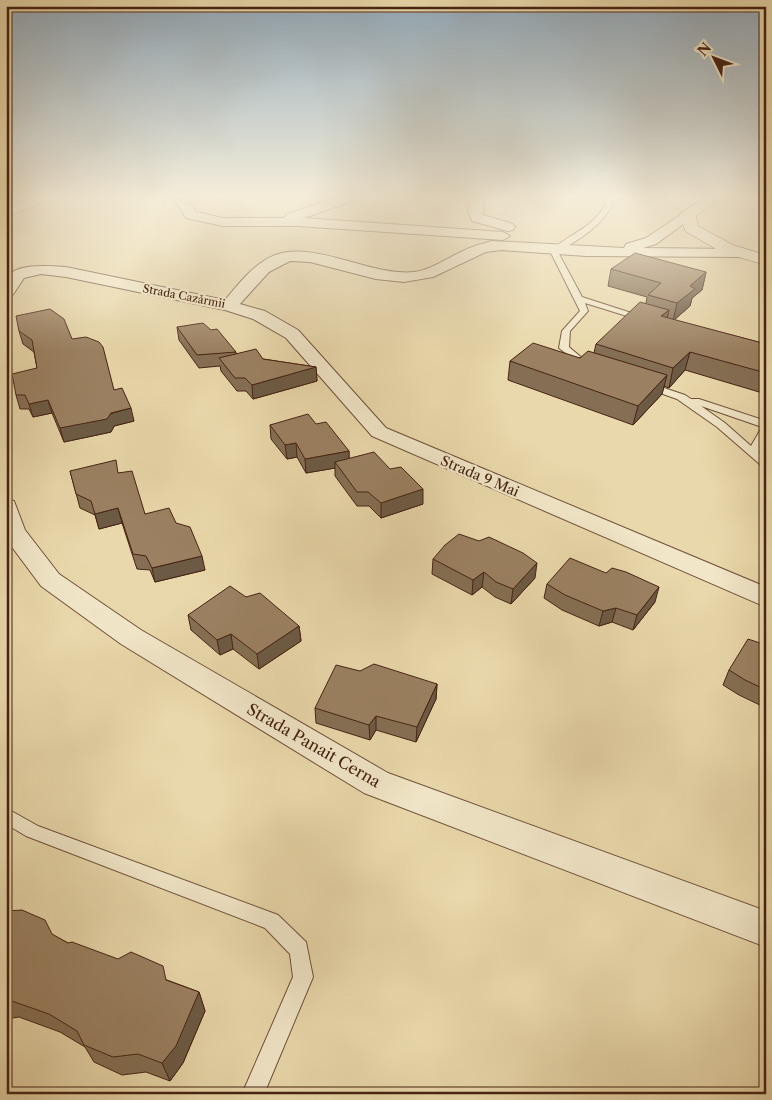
<svg xmlns="http://www.w3.org/2000/svg" width="772" height="1100" viewBox="0 0 772 1100" font-family="'Libre Caslon Text',serif">
	<style>
		.lines { fill: none; stroke-linecap: round; stroke-linejoin: round }
		.lane-casing { stroke: #6f5039; stroke-width: 2 }
		.street-casing { stroke: #6f5039; stroke-width: 2 }
		.secondary-casing { stroke: #462313; stroke-width: 1 }
		.lane { fill: #f1e6c8; fill-rule: evenodd }
		.street { fill: #f1e6c8; fill-rule: evenodd }
		.secondary { fill: #f1e6c8; fill-rule: evenodd }
		.wall { fill: #856f54; stroke: #462313 }
		.shaded-wall { fill: #6c5a45; stroke: #462313 }
		.building { fill: #9b8162; stroke: #462313 }
		.labels { text-anchor: middle; stroke-width: 4.5; stroke-linejoin: round; paint-order: stroke }
		.far-street-label { font-size: 11px; fill: #462313; stroke: #f1e6c8 }
		.street-label { font-size: 14px; fill: #462313; stroke: #f1e6c8 }
		.near-street-label { font-size: 16px; fill: #462313; stroke: #f1e6c8 }
	</style>
	<rect width="100%" height="100%" fill="#e9d8ab"/>
	<filter id="stains"><feTurbulence type="fractalNoise" baseFrequency=".004" numOctaves="4"/><feColorMatrix values="0 0 0 0 .2 0 0 0 0 .09 0 0 0 0 .02 0 0 0 .5 -.17"/></filter>
	<radialGradient id="worn" r=".72"><stop offset=".6" stop-color="#630" stop-opacity="0"/><stop offset="1" stop-color="#630" stop-opacity=".3"/></radialGradient>
	<g class="lines">
		<defs>
			<path id="lane" d="M 601,197 L 608,197 L 613,203 C 602,226 580,239 558,252 L 582,297 L 647,318 L 643,321 L 585,303 L 588,311 L 570,331 L 569,347 L 588,363 L 590,365 L 585,368 L 559,348 L 562,331 L 580,311 L 550,251 C 569,234 594,228 606,203 Z
				M 649,383 L 685,395 L 691,399 L 699,399 L 766,421 L 766,439 L 759,452 L 766,458 L 766,467 L 762,466 L 717,427 L 677,399 L 646,388 L 646,384 ZM 701,406 L 762,427 L 751,446 L 725,423 Z
				M 6,808 L 38,826 L 278,915 L 306,942 L 313,977 L 264,1094 L 242,1094 L 293,977 L 290,954 L 265,928 L 26,836 L 6,824 Z"/>
			<path id="street" d="M 173,197 L 187,197 L 196,212 L 223,218 L 284,218 L 286,215 L 337,197 L 357,197 L 355,200 L 304,218 L 503,232 L 510,236 L 503,240 L 298,226 L 223,226 L 186,218 Z
				M 469,197 L 484,197 L 483,215 L 513,224 L 515,227 L 513,230 L 508,231 L 472,221 L 468,212 L 471,199 Z
				M 688,210 L 695,214 L 693,217 L 656,244 L 643,248 L 738,249 L 743,251 L 746,254 L 743,257 L 586,256 L 501,250 L 486,252 L 433,277 L 404,282 L 376,279 L 310,262 L 290,261 L 269,272 L 240,304 L 265,311 L 298,330 L 386,428 L 766,587 L 766,607 L 372,436 L 286,338 L 253,319 L 225,310 L 66,277 L 41,274 L 24,278 L 12,296 L 6,297 C 6,292 5,285 6,280 C 12,262 51,266 66,267 L 225,300 C 237,286 249,270 265,260 C 307,234 367,277 414,272 C 431,270 447,258 463,251 C 472,246 482,244 492,241 L 624,248 L 626,244 L 646,238 Z
				M 6,499 L 14,501 L 25,530 L 59,574 L 141,630 L 388,773 L 766,911 L 766,947 L 364,793 L 121,644 L 41,586 L 6,539 Z"/>
			<path id="secondary" d="M 31,197 L 51,197 L 49,200 L 6,217 L 6,207 Z
				M 705,197 L 722,197 L 696,216 L 698,226 L 733,245 L 766,255 L 766,265 L 721,252 L 685,231 L 680,214 Z"/>
		</defs>
		<use href="#lane" class="lane-casing"/>
		<use href="#street" class="street-casing"/>
		<use href="#secondary" class="secondary-casing"/>
		<use href="#lane" class="lane"/>
		<use href="#street" class="street"/>
		<use href="#secondary" class="secondary"/>
	</g>
	<path class="wall" d="M 611,269 L 706,272 L 702,290 L 692,298 L 690,306 L 674,320 L 766,344 L 766,394 L 685,370 L 669,388 L 664,386 L 662,394 L 633,425 L 508,380 L 510,361 L 580,358 L 594,353 L 596,344 L 646,303 L 647,297 L 608,286 Z
		M 177,327 L 236,352 L 236,354 L 263,359 L 316,367 L 317,381 L 253,399 L 246,391 L 237,391 L 221,371 L 220,366 L 199,368 L 179,340 Z
		M 19,331 L 72,339 L 114,390 L 134,421 L 114,426 L 111,432 L 64,442 L 52,413 L 33,417 L 29,409 L 20,409 L 16,395 L 37,368 L 34,352 L 23,344 Z
		M 316,424 L 349,451 L 349,458 L 423,504 L 381,518 L 369,506 L 357,506 L 335,476 L 335,468 L 306,473 L 297,457 L 287,459 L 271,439 L 270,425 Z
		M 70,471 L 119,473 L 145,514 L 176,523 L 205,570 L 155,582 L 150,570 L 137,569 L 122,523 L 99,529 L 95,515 L 80,508 Z
		M 433,559 L 535,578 L 511,604 L 495,597 L 482,587 L 472,595 L 432,574 Z
		M 547,584 L 655,602 L 633,630 L 612,622 L 599,626 L 562,610 L 544,598 Z
		M 246,597 L 299,626 L 301,641 L 259,669 L 233,649 L 220,655 L 191,630 L 188,615 Z
		M 766,645 L 766,708 L 739,695 L 723,685 L 729,670 Z
		M 360,671 L 437,684 L 436,699 L 416,742 L 376,730 L 370,740 L 316,723 L 315,708 Z
		M 6,911 L 68,943 L 199,992 L 205,1011 L 183,1063 L 170,1081 L 146,1072 L 122,1075 L 94,1062 L 85,1047 L 60,1032 L 19,1017 L 6,1019 Z"/>
	<path class="shaded-wall" d="M 706,272 L 702,290 L 692,298 L 690,306 L 673,321 L 677,303 L 690,286 Z
		M 669,310 L 665,328 L 661,316 Z
		M 690,352 L 685,370 L 669,388 L 673,368 Z
		M 316,367 L 317,381 L 253,399 L 252,385 Z
		M 667,375 L 662,394 L 633,425 L 638,406 Z
		M 48,400 L 52,413 L 33,417 L 29,404 Z
		M 131,408 L 134,421 L 114,426 L 111,432 L 64,442 L 60,428 Z
		M 296,443 L 297,457 L 287,459 L 285,445 Z
		M 349,451 L 349,465 L 335,462 L 335,468 L 306,473 L 305,459 Z
		M 423,489 L 423,504 L 381,518 L 381,503 Z
		M 118,508 L 122,523 L 99,529 L 95,514 Z
		M 202,556 L 205,570 L 155,582 L 152,568 Z
		M 537,563 L 535,578 L 511,604 L 513,589 Z
		M 484,572 L 482,587 L 472,595 L 473,580 Z
		M 659,587 L 655,602 L 633,630 L 637,615 Z
		M 616,608 L 612,622 L 599,626 L 603,611 Z
		M 299,626 L 301,641 L 259,669 L 257,654 Z
		M 231,634 L 233,649 L 220,655 L 217,640 Z
		M 437,684 L 436,699 L 416,742 L 417,727 Z
		M 376,716 L 376,730 L 370,740 L 369,725 Z
		M 199,992 L 205,1011 L 183,1063 L 170,1081 L 162,1063 Z"/>
	<path class="building" d="M 635,253 L 706,272 L 690,286 L 695,289 L 677,303 L 648,295 L 661,283 L 611,269 Z
		M 640,302 L 669,310 L 661,316 L 766,344 L 766,373 L 690,352 L 673,368 L 596,344 Z
		M 50,309 L 64,319 L 72,339 L 86,337 L 99,342 L 103,347 L 114,390 L 122,388 L 131,408 L 111,413 L 107,419 L 60,428 L 48,400 L 29,404 L 25,395 L 16,395 L 12,374 L 37,368 L 32,340 L 19,331 L 16,316 Z
		M 203,323 L 211,330 L 217,329 L 236,352 L 197,355 L 177,327 Z
		M 533,343 L 580,358 L 588,351 L 667,375 L 638,406 L 510,361 Z
		M 256,349 L 263,359 L 316,367 L 252,385 L 245,378 L 235,378 L 219,358 Z
		M 308,414 L 316,424 L 326,422 L 349,451 L 305,459 L 296,443 L 285,445 L 270,425 Z
		M 374,452 L 390,469 L 401,467 L 423,489 L 381,503 L 368,492 L 357,492 L 335,462 Z
		M 116,460 L 118,473 L 132,471 L 145,514 L 169,508 L 176,523 L 190,527 L 202,556 L 152,568 L 146,556 L 133,554 L 118,508 L 95,514 L 91,501 L 76,494 L 70,471 Z
		M 459,534 L 479,541 L 489,537 L 523,553 L 537,563 L 513,589 L 496,582 L 484,572 L 473,580 L 433,559 L 445,545 Z
		M 570,558 L 606,573 L 612,568 L 626,572 L 659,587 L 637,615 L 616,608 L 603,611 L 565,595 L 547,584 Z
		M 230,586 L 246,597 L 260,593 L 299,626 L 257,654 L 231,634 L 217,640 L 188,615 Z
		M 748,639 L 766,645 L 766,690 L 745,680 L 729,670 Z
		M 374,664 L 437,684 L 417,727 L 376,716 L 369,725 L 315,708 L 336,665 L 360,671 Z
		M 22,910 L 45,920 L 52,934 L 68,943 L 72,942 L 118,959 L 131,952 L 163,966 L 166,980 L 199,992 L 176,1046 L 162,1063 L 138,1054 L 113,1057 L 84,1045 L 77,1031 L 49,1014 L 6,999 L 6,911 Z"/>
	<linearGradient id="sky" x2="0" y2="1"><stop stop-color="#92aabb"/><stop offset="0.56" stop-color="#f5edd9"/><stop offset="1" stop-color="#f5edd9" stop-opacity="0"/></linearGradient>
	<rect width="772" height="351" fill="url(#sky)"/>
	<g class="labels">
		<g class="far-street-label">
			<text transform="translate(184 296) rotate(11)" y="4">Strada Cazărmii</text>
		</g>
		<g class="street-label">
			<text transform="translate(480 476) rotate(23)" y="5">Strada 9 Mai</text>
		</g>
		<g class="near-street-label">
			<text transform="translate(314 745) rotate(30)" y="6">Strada Panait Cerna</text>
		</g>
	</g>
	<rect width="772" height="1100" fill="none" stroke="#e9d8ab" stroke-width="25"/>
	<rect x="8" y="8" width="757" height="1085" fill="none" stroke="#462313" stroke-width="2.5"/>
	<rect x="12" y="12" width="747" height="1075" fill="none" stroke="#462313"/>
	<g transform="translate(714 58) rotate(312)" stroke="#f1e6c8" stroke-width="4" paint-order="stroke">
	<path d="M0-4L9 19L0 12L-9 19Z" fill="#462313"/>
	<text y="-8" font-size="14" font-weight="bold" text-anchor="middle" fill="#462313">N</text>
	</g>
	<rect width="100%" height="100%" filter="url(#stains)"/>
	<rect width="100%" height="100%" fill="url(#worn)"/>
</svg>
